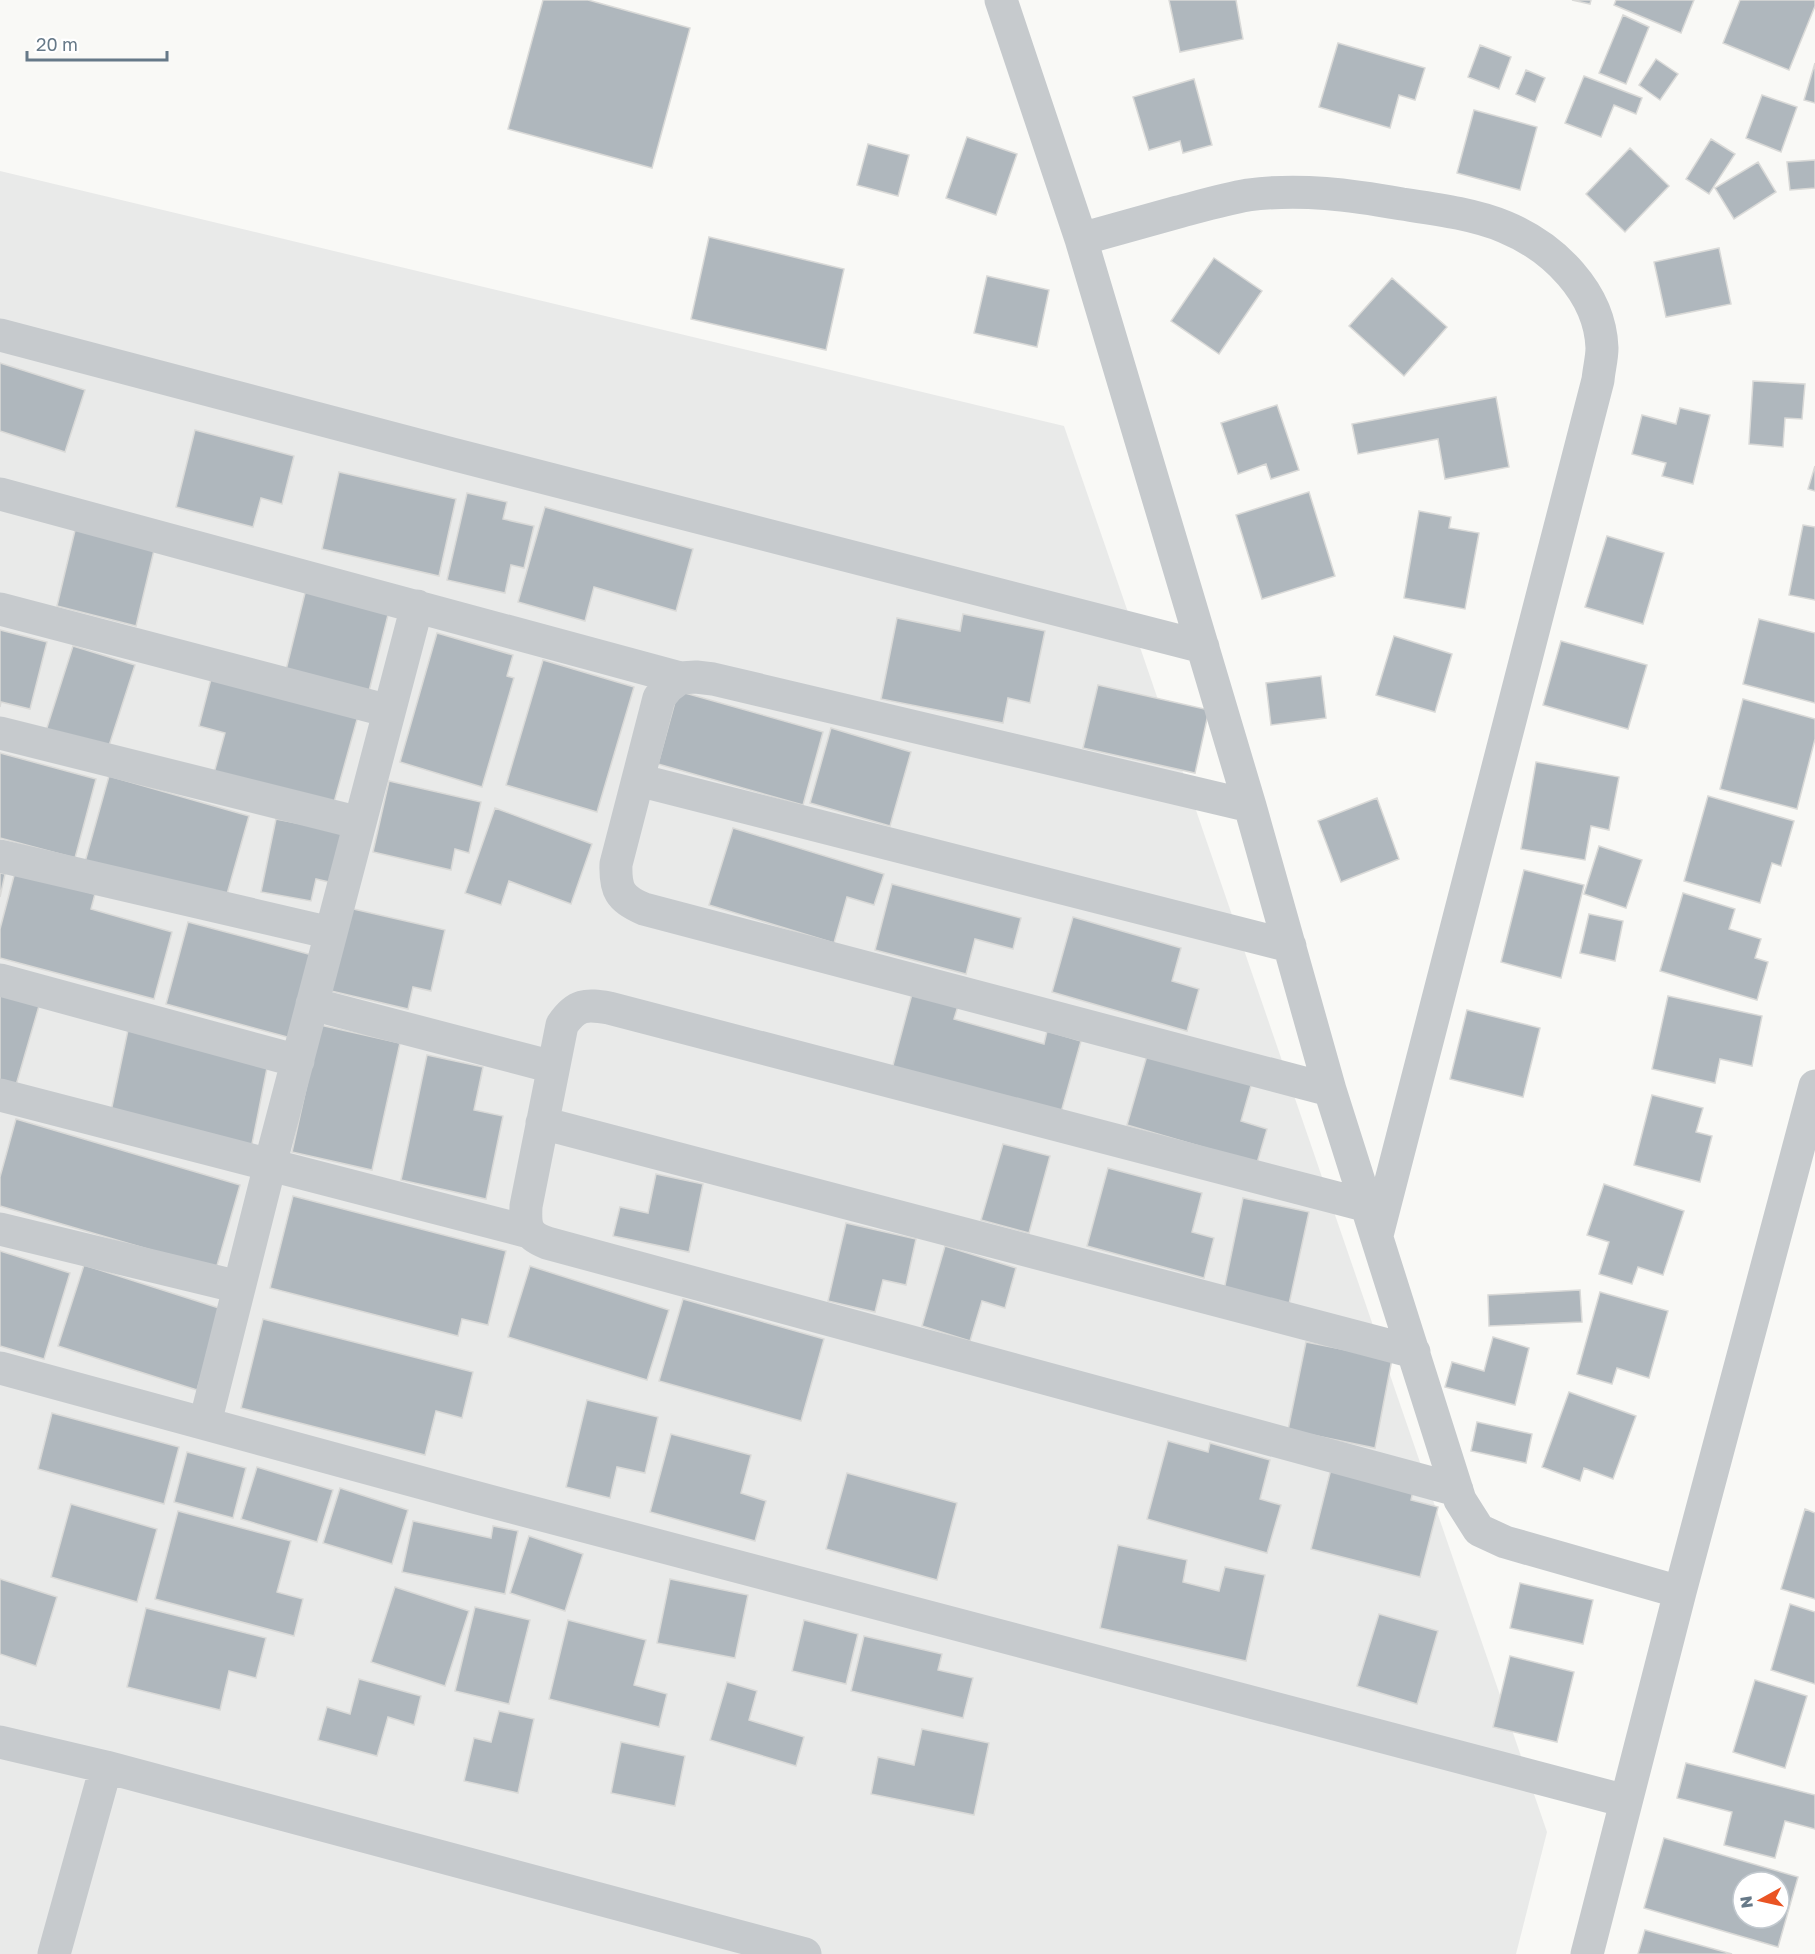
<svg xmlns="http://www.w3.org/2000/svg" width="1815" height="1954" viewBox="0 0 1815 1954" font-family="'Golos Text',sans-serif">
	<style>
		.built { fill: #e9eae9 }
		.building { fill: #afb7bd; stroke: #dadad8; stroke-width: 1.5; fill-rule: evenodd }
		.lines { fill: none; stroke-linecap: round; stroke-linejoin: round }
		.street { stroke: #c6cacd; stroke-width: 33 }
	</style>
	<rect width="100%" height="100%" fill="#f9f9f6"/>
	<path class="built" d="M 0,171 L 1064,426 L 1547,1832 L 1516,1954 L 0,1954 Z"/>
	<path class="building" d="M 543,0 L 588,0 L 690,28 L 652,168 L 508,129 Z
		M 1169,0 L 1236,0 L 1243,39 L 1180,52 Z
		M 1572,0 L 1591,0 L 1590,4 Z
		M 1616,0 L 1694,0 L 1681,33 L 1614,5 Z
		M 1740,0 L 1815,0 L 1815,6 L 1789,70 L 1723,43 Z
		M 1623,15 L 1649,27 L 1626,84 L 1599,73 Z
		M 1338,43 L 1425,68 L 1415,100 L 1399,95 L 1390,128 L 1319,107 Z
		M 1480,45 L 1511,57 L 1499,89 L 1468,77 Z
		M 1656,59 L 1678,74 L 1660,100 L 1639,85 Z
		M 1815,63 L 1815,103 L 1804,100 Z
		M 1526,70 L 1545,78 L 1535,102 L 1516,94 Z
		M 1584,76 L 1642,98 L 1636,114 L 1614,105 L 1601,137 L 1565,123 Z
		M 1194,79 L 1212,145 L 1183,153 L 1180,141 L 1149,150 L 1133,97 Z
		M 1762,95 L 1797,107 L 1781,152 L 1746,138 Z
		M 1474,110 L 1537,127 L 1520,190 L 1457,173 Z
		M 967,137 L 1017,154 L 996,215 L 946,198 Z
		M 1711,139 L 1735,154 L 1709,194 L 1686,179 Z
		M 868,144 L 909,155 L 898,196 L 857,185 Z
		M 1630,148 L 1669,186 L 1625,232 L 1586,194 Z
		M 1815,160 L 1815,188 L 1790,190 L 1787,162 Z
		M 1758,162 L 1776,192 L 1734,219 L 1715,188 Z
		M 709,237 L 844,269 L 826,350 L 691,319 Z
		M 1719,248 L 1731,304 L 1666,317 L 1654,262 Z
		M 1214,258 L 1262,291 L 1219,354 L 1171,321 Z
		M 987,276 L 1049,290 L 1037,347 L 974,333 Z
		M 1392,278 L 1447,327 L 1404,376 L 1349,326 Z
		M 0,363 L 85,390 L 65,452 L 0,431 Z
		M 1753,381 L 1805,384 L 1802,419 L 1785,418 L 1783,447 L 1749,444 Z
		M 1496,397 L 1509,467 L 1445,479 L 1438,439 L 1358,454 L 1352,424 Z
		M 1277,405 L 1299,470 L 1271,479 L 1266,464 L 1238,474 L 1221,423 Z
		M 1680,408 L 1710,415 L 1693,484 L 1662,476 L 1666,463 L 1632,454 L 1642,415 L 1676,424 Z
		M 195,430 L 294,456 L 282,504 L 261,498 L 253,527 L 176,507 Z
		M 1815,466 L 1815,491 L 1808,489 Z
		M 339,472 L 456,499 L 439,576 L 322,549 Z
		M 1309,492 L 1335,576 L 1262,599 L 1236,515 Z
		M 467,493 L 507,502 L 503,519 L 534,526 L 524,568 L 511,565 L 505,593 L 447,580 Z
		M 545,507 L 693,549 L 676,611 L 594,587 L 585,621 L 518,602 Z
		M 1419,511 L 1451,517 L 1449,528 L 1479,533 L 1465,609 L 1404,598 Z
		M 77,522 L 156,542 L 136,626 L 57,606 Z
		M 1803,525 L 1815,527 L 1815,600 L 1789,595 Z
		M 1607,536 L 1664,553 L 1643,624 L 1585,607 Z
		M 307,585 L 390,607 L 369,691 L 286,670 Z
		M 963,614 L 1045,631 L 1030,703 L 1008,698 L 1003,723 L 881,699 L 897,618 L 960,631 Z
		M 1759,619 L 1815,633 L 1815,703 L 1743,684 Z
		M 0,630 L 47,642 L 30,709 L 1,702 L 0,707 Z
		M 437,633 L 513,655 L 507,676 L 514,678 L 482,787 L 400,762 Z
		M 1394,636 L 1452,654 L 1435,712 L 1376,695 Z
		M 1561,641 L 1647,665 L 1628,729 L 1543,705 Z
		M 73,646 L 135,665 L 106,755 L 45,734 Z
		M 543,660 L 634,687 L 597,812 L 506,785 Z
		M 212,675 L 358,716 L 333,806 L 214,773 L 225,733 L 199,726 Z
		M 1321,676 L 1326,718 L 1271,725 L 1266,683 Z
		M 1098,685 L 1209,710 L 1195,773 L 1083,748 Z
		M 678,691 L 823,732 L 803,805 L 658,764 Z
		M 1743,699 L 1815,719 L 1815,739 L 1797,809 L 1720,789 Z
		M 831,728 L 911,752 L 890,826 L 810,803 Z
		M 0,753 L 96,779 L 75,858 L 0,838 Z
		M 1536,762 L 1619,777 L 1609,830 L 1591,826 L 1585,860 L 1521,849 Z
		M 109,776 L 249,816 L 225,901 L 85,862 Z
		M 389,781 L 481,802 L 469,853 L 455,849 L 451,870 L 373,852 Z
		M 1708,796 L 1794,821 L 1781,866 L 1772,863 L 1760,903 L 1684,881 Z
		M 1377,798 L 1399,859 L 1341,882 L 1318,821 Z
		M 495,808 L 592,844 L 571,904 L 509,881 L 501,905 L 465,893 Z
		M 276,819 L 343,832 L 333,883 L 316,879 L 311,901 L 261,892 Z
		M 733,828 L 884,874 L 874,905 L 847,897 L 834,943 L 709,905 Z
		M 1599,846 L 1642,860 L 1626,908 L 1584,894 Z
		M 1524,870 L 1584,885 L 1561,978 L 1501,962 Z
		M 15,872 L 95,894 L 91,909 L 172,932 L 154,999 L 0,958 L 0,929 Z
		M 0,873 L 5,874 L 0,897 Z
		M 892,884 L 1021,918 L 1013,949 L 975,939 L 966,974 L 875,950 Z
		M 1683,893 L 1735,909 L 1729,929 L 1761,939 L 1755,958 L 1768,962 L 1757,1000 L 1660,971 Z
		M 349,908 L 445,930 L 431,991 L 413,987 L 408,1009 L 331,991 Z
		M 1589,914 L 1623,921 L 1615,961 L 1580,953 Z
		M 1073,917 L 1181,948 L 1172,981 L 1199,989 L 1187,1031 L 1052,992 Z
		M 188,922 L 312,955 L 291,1038 L 166,1004 Z
		M 0,994 L 39,1006 L 14,1092 L 0,1088 Z
		M 912,994 L 958,1006 L 954,1019 L 1044,1044 L 1047,1031 L 1081,1041 L 1060,1116 L 892,1069 Z
		M 1668,996 L 1762,1016 L 1752,1066 L 1720,1059 L 1715,1083 L 1652,1069 Z
		M 1467,1010 L 1540,1028 L 1523,1097 L 1450,1079 Z
		M 320,1025 L 400,1043 L 372,1170 L 292,1152 Z
		M 128,1030 L 269,1058 L 251,1149 L 109,1121 Z
		M 1148,1052 L 1252,1082 L 1241,1121 L 1267,1129 L 1257,1163 L 1127,1125 Z
		M 427,1055 L 483,1067 L 474,1110 L 503,1116 L 486,1199 L 401,1180 Z
		M 1652,1095 L 1703,1108 L 1696,1132 L 1712,1136 L 1700,1182 L 1634,1165 Z
		M 16,1119 L 240,1185 L 216,1269 L 0,1206 L 0,1177 Z
		M 1003,1144 L 1050,1156 L 1029,1233 L 981,1220 Z
		M 1108,1168 L 1202,1193 L 1192,1232 L 1214,1238 L 1204,1278 L 1087,1246 Z
		M 656,1174 L 703,1184 L 689,1252 L 613,1236 L 620,1207 L 648,1213 Z
		M 1604,1184 L 1684,1211 L 1663,1275 L 1638,1267 L 1632,1284 L 1599,1274 L 1609,1242 L 1587,1235 Z
		M 293,1196 L 506,1251 L 488,1325 L 462,1319 L 458,1336 L 270,1288 Z
		M 1243,1198 L 1309,1212 L 1289,1304 L 1224,1290 Z
		M 846,1223 L 916,1239 L 906,1285 L 883,1280 L 875,1312 L 828,1301 Z
		M 945,1246 L 1016,1268 L 1005,1308 L 982,1301 L 970,1341 L 922,1326 Z
		M 0,1251 L 70,1273 L 44,1359 L 0,1346 Z
		M 84,1265 L 222,1309 L 197,1390 L 58,1346 Z
		M 530,1266 L 669,1310 L 647,1380 L 508,1337 Z
		M 1580,1290 L 1582,1322 L 1489,1326 L 1488,1295 Z
		M 1600,1292 L 1668,1311 L 1649,1378 L 1617,1368 L 1612,1384 L 1577,1374 Z
		M 683,1299 L 824,1339 L 801,1421 L 659,1381 Z
		M 263,1319 L 473,1372 L 462,1418 L 436,1411 L 425,1455 L 241,1408 Z
		M 1493,1337 L 1529,1348 L 1515,1405 L 1445,1387 L 1452,1362 L 1484,1371 Z
		M 1306,1342 L 1392,1359 L 1375,1448 L 1288,1430 Z
		M 1569,1392 L 1636,1416 L 1613,1479 L 1584,1468 L 1580,1481 L 1542,1467 Z
		M 587,1400 L 658,1417 L 645,1473 L 617,1467 L 610,1498 L 566,1487 Z
		M 52,1413 L 179,1447 L 164,1504 L 38,1469 Z
		M 1477,1422 L 1532,1434 L 1526,1463 L 1471,1451 Z
		M 671,1434 L 751,1455 L 741,1493 L 766,1501 L 755,1541 L 650,1512 Z
		M 1168,1441 L 1208,1452 L 1210,1443 L 1270,1460 L 1260,1499 L 1281,1505 L 1267,1553 L 1147,1519 Z
		M 187,1452 L 246,1468 L 233,1518 L 174,1502 Z
		M 257,1467 L 333,1490 L 317,1542 L 241,1519 Z
		M 1331,1469 L 1413,1491 L 1411,1500 L 1438,1507 L 1420,1577 L 1311,1549 Z
		M 847,1473 L 957,1503 L 937,1580 L 826,1549 Z
		M 340,1488 L 408,1510 L 392,1564 L 323,1543 Z
		M 71,1504 L 157,1529 L 137,1602 L 51,1577 Z
		M 1805,1509 L 1815,1513 L 1815,1599 L 1781,1589 Z
		M 178,1511 L 291,1541 L 277,1592 L 303,1599 L 294,1636 L 155,1599 Z
		M 413,1521 L 491,1538 L 493,1526 L 518,1531 L 505,1594 L 402,1572 Z
		M 529,1536 L 583,1554 L 565,1611 L 510,1593 Z
		M 1118,1545 L 1187,1560 L 1183,1582 L 1219,1591 L 1225,1567 L 1265,1575 L 1246,1661 L 1100,1628 Z
		M 0,1579 L 57,1597 L 36,1666 L 0,1654 Z
		M 670,1579 L 748,1595 L 735,1658 L 657,1643 Z
		M 1520,1583 L 1593,1600 L 1583,1644 L 1510,1628 Z
		M 395,1587 L 469,1611 L 445,1686 L 371,1662 Z
		M 1790,1604 L 1815,1612 L 1815,1684 L 1771,1670 Z
		M 475,1607 L 530,1620 L 509,1704 L 455,1691 Z
		M 146,1608 L 266,1638 L 256,1678 L 229,1671 L 220,1710 L 127,1687 Z
		M 1379,1614 L 1438,1631 L 1417,1704 L 1357,1686 Z
		M 568,1620 L 646,1640 L 634,1685 L 667,1694 L 659,1727 L 549,1699 Z
		M 804,1620 L 858,1634 L 846,1684 L 792,1671 Z
		M 864,1636 L 942,1654 L 938,1670 L 973,1678 L 963,1718 L 851,1691 Z
		M 1510,1656 L 1574,1672 L 1557,1742 L 1493,1727 Z
		M 359,1679 L 421,1696 L 414,1725 L 388,1717 L 377,1756 L 318,1740 L 327,1707 L 350,1714 Z
		M 1755,1680 L 1807,1696 L 1785,1768 L 1733,1752 Z
		M 727,1682 L 757,1691 L 749,1720 L 804,1737 L 796,1766 L 710,1740 Z
		M 499,1711 L 534,1719 L 518,1793 L 464,1781 L 474,1738 L 491,1742 Z
		M 922,1729 L 989,1743 L 974,1815 L 871,1794 L 878,1757 L 914,1765 Z
		M 621,1742 L 685,1756 L 675,1806 L 611,1793 Z
		M 1686,1763 L 1815,1795 L 1815,1829 L 1785,1821 L 1775,1858 L 1724,1845 L 1732,1812 L 1677,1798 Z
		M 1664,1838 L 1798,1877 L 1778,1947 L 1644,1908 ZM 1743,1882 L 1779,1882 L 1779,1918 L 1743,1918 Z
		M 1645,1930 L 1732,1954 L 1638,1954 Z"/>
	<g class="lines">
		<path class="street" d="M 1001,0 L 1081,239 L 1250,806 L 1330,1090 L 1460,1500 L 1479,1530 L 1505,1542 L 1680,1592
			M 1081,239 C 1113,230 1145,221 1178,212 C 1201,206 1225,199 1248,195 C 1301,188 1351,195 1402,204 C 1435,209 1474,214 1505,227 C 1553,247 1600,292 1602,348 C 1602,358 1599,369 1598,380 L 1377,1235
			M 0,335 L 452,454 L 1203,647
			M 0,494 L 680,678 L 696,677 L 713,679 L 1250,806
			M 0,609 L 389,711
			M 680,678 L 668,687 L 659,698 L 616,864 C 615,890 620,899 644,909 L 1330,1090
			M 0,733 L 360,823
			M 638,780 L 1290,946
			M 0,856 L 331,933
			M 0,980 L 298,1061
			M 312,1004 L 553,1067
			M 0,1095 L 529,1232
			M 542,1123 L 1414,1352
			M 1368,1206 L 609,1008 C 586,1004 576,1004 562,1025 L 526,1206 C 525,1227 526,1235 547,1243 L 1457,1490
			M 0,1229 L 239,1287
			M 0,1368 L 474,1497 L 1626,1801
			M 205,1423 L 270,1165 L 417,606
			M 0,1742 L 106,1767 L 805,1954
			M 54,1954 L 106,1767
			M 1587,1954 L 1680,1592 L 1815,1086"/>
	</g>
	<g transform="translate(1761 1900) rotate(262)"><circle r="28" fill="#ffffff" stroke="#c2c9cf" stroke-width="1.5"/>
	<path d="M0-4.5L10 22L0 15L-10 22Z" fill="#ea5424"/>
	<text y="-9" font-size="16" font-weight="bold" text-anchor="middle" fill="#667988">N</text>
	</g>
	<path d="M27 51v9h140v-9" fill="none" stroke="#667988" stroke-width="3"/>
	<text x="36" y="51" font-size="18" fill="#667988" stroke="#ffffff" stroke-width="4.5" paint-order="stroke">20 m</text>
</svg>
